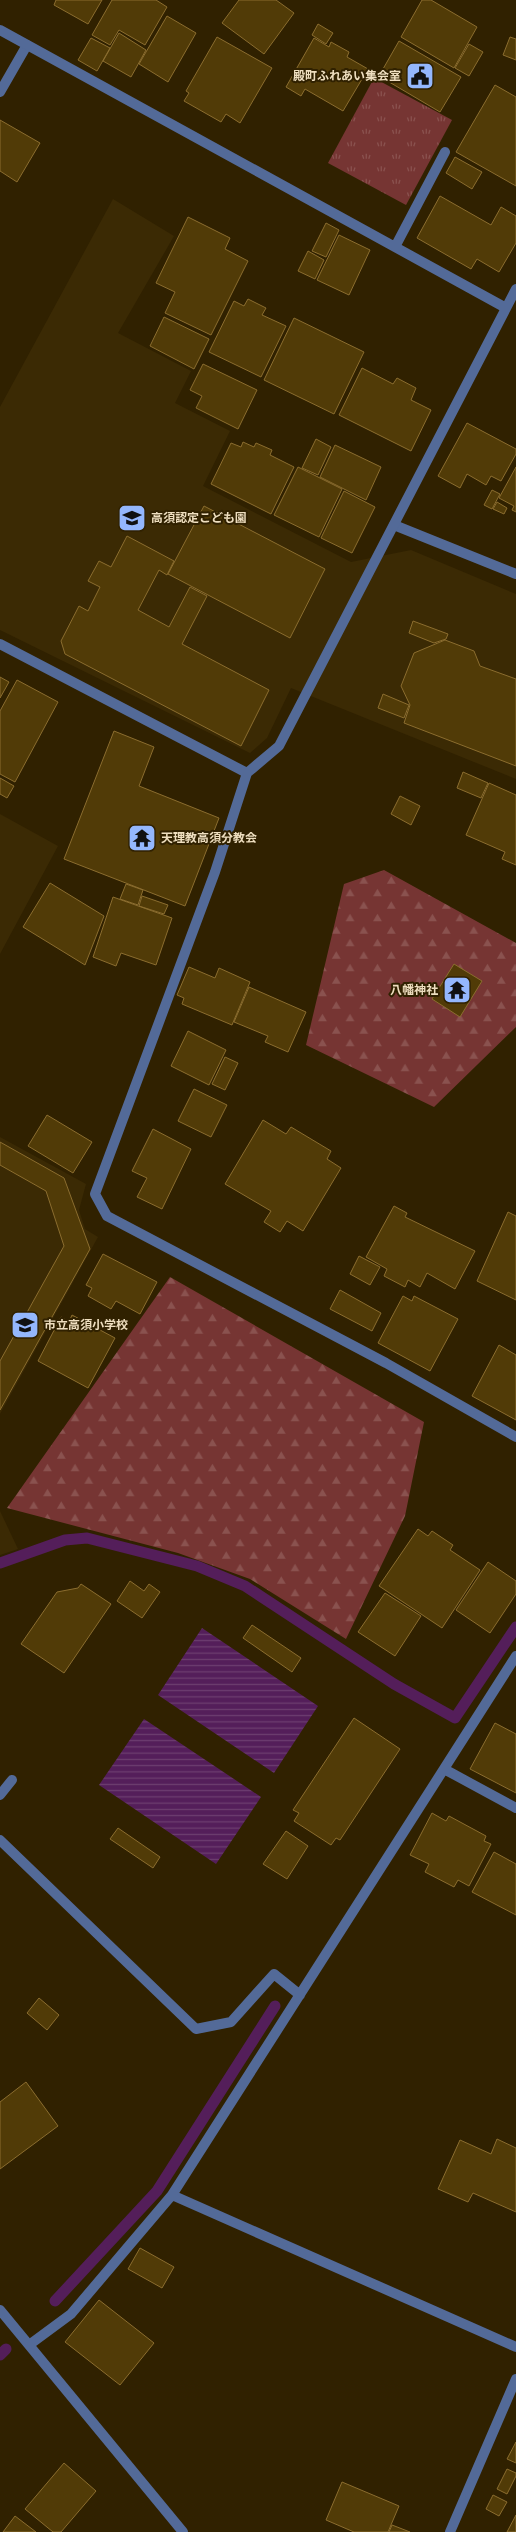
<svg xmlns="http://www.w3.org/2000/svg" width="516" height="2532" viewBox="0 0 516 2532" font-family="'Open Sans','Noto Sans JP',sans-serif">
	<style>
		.built { fill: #3b2a04 }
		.forest { fill: url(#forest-firs) }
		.park { fill: url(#park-tufts) }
		.water { fill: url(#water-rules) }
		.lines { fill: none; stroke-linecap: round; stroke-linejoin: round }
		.stream { stroke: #541e5a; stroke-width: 11 }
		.building { fill: #513b07; stroke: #8b6d2f }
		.lane { stroke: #536a98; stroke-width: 10 }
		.street { stroke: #536a98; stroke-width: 10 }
		.labels { text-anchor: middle; stroke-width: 4; stroke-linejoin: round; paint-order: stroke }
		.poi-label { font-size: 12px; font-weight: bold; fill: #eedebf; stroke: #302100; text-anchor: start }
	</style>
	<defs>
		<pattern id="forest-firs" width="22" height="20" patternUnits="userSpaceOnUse" patternTransform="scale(1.25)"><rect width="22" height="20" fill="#763533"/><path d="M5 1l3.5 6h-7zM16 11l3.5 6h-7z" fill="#8a524f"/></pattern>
		<pattern id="park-tufts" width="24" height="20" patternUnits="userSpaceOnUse" patternTransform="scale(1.25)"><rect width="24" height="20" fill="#763533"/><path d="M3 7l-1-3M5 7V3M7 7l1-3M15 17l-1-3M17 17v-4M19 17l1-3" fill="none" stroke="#8a524f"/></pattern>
		<pattern id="water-rules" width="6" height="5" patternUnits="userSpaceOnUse" patternTransform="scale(1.25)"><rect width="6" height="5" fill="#541e5a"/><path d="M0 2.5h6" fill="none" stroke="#6d3e70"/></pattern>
	</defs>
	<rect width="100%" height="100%" fill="#302100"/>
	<path class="built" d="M 113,199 L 174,236 L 118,333 L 191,371 L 175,403 L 230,431 L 203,486 L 351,562 L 411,550 L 516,594 L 516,779 L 291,688 L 267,738 L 250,753 L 0,630 L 0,407 Z
		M 0,814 L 58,846 L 0,954 Z
		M 0,1137 L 86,1184 L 79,1210 L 85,1229 L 98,1237 L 0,1414 Z
		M 0,1511 L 18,1549 L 0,1555 Z"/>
	<path class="forest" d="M 384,870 L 516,943 L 516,1027 L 434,1107 L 306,1045 L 344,884 Z
		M 170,1277 L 424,1422 L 405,1516 L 346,1639 L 250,1579 L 178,1553 L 7,1508 Z"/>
	<path class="park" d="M 374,78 L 452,120 L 406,205 L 328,163 Z"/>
	<path class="water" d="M 202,1628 L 318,1706 L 274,1773 L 158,1695 Z
		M 144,1719 L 261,1797 L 216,1864 L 99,1785 Z"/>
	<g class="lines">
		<path class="stream" d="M 0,1563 L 65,1540 L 87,1538 L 197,1566 L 245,1586 L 394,1684 L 455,1718 L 516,1627
			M 55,2301 L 157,2191 L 275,2006
			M 0,2355 L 6,2349"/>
	</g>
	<path class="building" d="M 56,0 L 102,0 L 88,24 L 54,5 Z
		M 112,0 L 156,0 L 167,7 L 145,45 L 119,30 L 110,45 L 92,35 Z
		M 239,0 L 276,0 L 294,13 L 264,54 L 222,23 Z
		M 422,0 L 431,0 L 477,27 L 454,68 L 401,37 Z
		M 167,16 L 196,33 L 168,82 L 139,64 Z
		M 318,24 L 333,33 L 326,44 L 312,35 Z
		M 119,33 L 146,50 L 131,77 L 103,61 Z
		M 217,37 L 272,68 L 240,123 L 226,114 L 221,122 L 184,101 L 189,93 L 186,91 Z
		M 510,37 L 516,39 L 516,60 L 503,55 Z
		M 91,38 L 110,48 L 97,71 L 78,60 Z
		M 314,38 L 329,47 L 331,42 L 349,52 L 347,57 L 368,69 L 343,111 L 305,89 L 301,96 L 286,87 Z
		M 399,41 L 461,77 L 440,112 L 379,76 Z
		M 469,44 L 483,52 L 469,76 L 455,68 Z
		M 495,85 L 516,97 L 516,186 L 456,152 Z
		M 0,120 L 40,143 L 17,182 L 0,171 Z
		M 455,157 L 482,172 L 472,189 L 446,173 Z
		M 440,196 L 491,225 L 501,207 L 516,216 L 516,243 L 499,272 L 477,259 L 471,269 L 417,238 Z
		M 188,217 L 230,238 L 225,249 L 248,261 L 211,335 L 165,313 L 175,292 L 156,283 Z
		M 326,223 L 339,230 L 326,257 L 312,251 Z
		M 339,235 L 370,250 L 349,295 L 317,280 Z
		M 308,251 L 324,260 L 315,279 L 298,271 Z
		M 248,299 L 266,308 L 262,315 L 286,326 L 261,377 L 209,352 L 234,301 L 244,306 Z
		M 164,317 L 209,339 L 194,369 L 150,346 Z
		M 294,318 L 364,352 L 334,414 L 264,380 Z
		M 203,364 L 257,390 L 238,429 L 196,408 L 202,396 L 190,390 Z
		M 362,368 L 393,384 L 397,378 L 416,388 L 411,400 L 431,410 L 411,451 L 339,415 Z
		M 467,423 L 516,449 L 516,454 L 501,481 L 491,476 L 486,485 L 467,474 L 460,488 L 438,476 Z
		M 316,439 L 331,447 L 318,475 L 302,468 Z
		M 243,442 L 254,447 L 256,443 L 272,450 L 270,455 L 294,467 L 271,514 L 211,484 L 231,443 L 241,447 Z
		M 335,445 L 381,467 L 366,500 L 320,477 Z
		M 298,467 L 342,489 L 319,537 L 274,515 Z
		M 516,467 L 516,512 L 512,510 L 514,506 L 499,498 Z
		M 492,490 L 500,494 L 492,509 L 484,505 Z
		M 344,491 L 375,507 L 352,553 L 321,538 Z
		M 497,502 L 507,508 L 504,514 L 493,509 Z
		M 204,506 L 325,569 L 290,638 L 168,574 Z
		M 127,536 L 174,561 L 167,575 L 159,570 L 138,610 L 169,627 L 190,587 L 207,596 L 182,644 L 269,690 L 241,746 L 65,654 L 61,641 L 79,606 L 88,611 L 100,587 L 88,581 L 99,561 L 111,567 Z
		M 413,621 L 448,634 L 446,639 L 434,643 L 409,633 Z
		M 445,640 L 474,651 L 480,666 L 516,679 L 516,766 L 404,723 L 410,705 L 401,686 L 414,653 Z
		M 0,677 L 9,682 L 0,698 Z
		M 17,680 L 58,702 L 15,782 L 0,774 L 0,711 Z
		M 383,694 L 409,705 L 404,718 L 378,708 Z
		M 114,731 L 154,747 L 139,786 L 219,818 L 185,906 L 64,859 Z
		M 463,772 L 488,783 L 481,798 L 457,788 Z
		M 0,778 L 14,786 L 7,798 L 0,794 Z
		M 489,783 L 516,795 L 516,865 L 502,859 L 505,852 L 466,835 Z
		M 400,796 L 420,806 L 411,825 L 391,814 Z
		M 50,883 L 104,916 L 85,965 L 23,927 Z
		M 126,884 L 143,890 L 138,905 L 120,899 Z
		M 142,896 L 168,905 L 164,914 L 139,906 Z
		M 113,897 L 172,918 L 156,965 L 121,953 L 116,966 L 93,957 Z
		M 454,964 L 482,981 L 460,1017 L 432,999 Z
		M 189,967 L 215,978 L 219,968 L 250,982 L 232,1025 L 182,1004 L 184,998 L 177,995 Z
		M 249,987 L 306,1012 L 288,1052 L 265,1042 L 268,1036 L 234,1022 Z
		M 188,1031 L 226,1050 L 209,1085 L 171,1066 Z
		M 225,1057 L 238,1063 L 225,1090 L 212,1084 Z
		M 194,1089 L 227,1105 L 211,1137 L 178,1121 Z
		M 47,1115 L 92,1142 L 73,1173 L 28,1146 Z
		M 263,1120 L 286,1134 L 291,1127 L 331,1151 L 327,1159 L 341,1168 L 303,1231 L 287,1221 L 280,1232 L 264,1222 L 271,1211 L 225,1184 Z
		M 153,1129 L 191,1149 L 162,1209 L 137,1197 L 147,1178 L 132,1171 Z
		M 0,1142 L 64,1178 L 90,1249 L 0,1410 L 0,1361 L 64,1246 L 46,1191 L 0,1165 Z
		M 394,1206 L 407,1213 L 405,1217 L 475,1251 L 455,1289 L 427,1273 L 420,1287 L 408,1280 L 405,1287 L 384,1276 L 387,1269 L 366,1257 Z
		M 508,1212 L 516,1216 L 516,1300 L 477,1281 Z
		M 103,1254 L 157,1282 L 140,1314 L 116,1301 L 111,1309 L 88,1296 L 92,1288 L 86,1285 Z
		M 359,1256 L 380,1267 L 370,1285 L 350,1274 Z
		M 340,1290 L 381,1313 L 372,1331 L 330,1309 Z
		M 403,1296 L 412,1301 L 414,1296 L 458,1319 L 430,1371 L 378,1343 Z
		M 72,1315 L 115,1338 L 88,1388 L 38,1361 L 61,1317 L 69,1322 Z
		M 499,1345 L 516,1355 L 516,1420 L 472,1396 Z
		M 418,1529 L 428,1536 L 432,1531 L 453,1545 L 450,1550 L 480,1570 L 442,1628 L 379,1586 Z
		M 488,1562 L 516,1581 L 516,1594 L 490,1633 L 456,1610 Z
		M 130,1581 L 144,1591 L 149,1584 L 160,1592 L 142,1618 L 117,1601 Z
		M 81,1584 L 111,1604 L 64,1673 L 21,1644 L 57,1592 L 78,1588 Z
		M 385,1593 L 421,1616 L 395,1656 L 358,1632 Z
		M 252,1625 L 301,1658 L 292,1672 L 243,1638 Z
		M 354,1718 L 400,1749 L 340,1840 L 336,1838 L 331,1845 L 294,1821 L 299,1813 L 293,1810 Z
		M 495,1723 L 516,1734 L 516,1793 L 470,1769 Z
		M 432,1813 L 446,1821 L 449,1816 L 486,1836 L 484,1841 L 491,1844 L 469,1886 L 458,1880 L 454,1887 L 425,1872 L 429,1864 L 410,1855 Z
		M 118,1828 L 160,1857 L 153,1868 L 110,1839 Z
		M 286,1831 L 308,1846 L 287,1879 L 263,1864 Z
		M 494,1852 L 516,1864 L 516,1915 L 472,1892 Z
		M 39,1998 L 59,2015 L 47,2030 L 27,2013 Z
		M 26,2082 L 58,2126 L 0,2169 L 0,2102 Z
		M 497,2139 L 516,2148 L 516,2212 L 473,2193 L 468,2202 L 438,2189 L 460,2140 L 491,2154 Z
		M 140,2248 L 174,2267 L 162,2288 L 128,2269 Z
		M 99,2300 L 154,2343 L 120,2385 L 65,2342 Z
		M 516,2442 L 516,2463 L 507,2459 Z
		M 64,2463 L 96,2491 L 61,2532 L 53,2532 L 25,2509 Z
		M 507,2469 L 516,2473 L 516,2476 L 507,2494 L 497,2489 Z
		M 342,2482 L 399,2506 L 388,2532 L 354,2532 L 326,2520 Z
		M 493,2495 L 507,2502 L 499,2516 L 486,2509 Z
		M 516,2515 L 516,2532 L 507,2532 Z
		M 15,2516 L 36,2532 L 3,2532 Z
		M 392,2525 L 410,2532 L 389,2532 Z"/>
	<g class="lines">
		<path class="lane" d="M 0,92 L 27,45
			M 394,525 L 516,574"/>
		<path class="street" d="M 0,30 L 506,308
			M 395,247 L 445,152
			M 516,289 L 279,746 L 247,773 L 215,872 L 95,1194 L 107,1216 L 386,1363 L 516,1437
			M 0,644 L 247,773
			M 444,1769 L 516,1808
			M 0,1795 L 12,1780
			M 0,1840 L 196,2029 L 231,2022 L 274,1974 L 300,1995
			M 172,2195 L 516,2347
			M 0,2310 L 183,2532
			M 29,2345 L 71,2314 L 172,2195 L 516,1656
			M 450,2532 L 516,2379"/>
	</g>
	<defs>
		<symbol id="civic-square" viewBox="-11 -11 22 22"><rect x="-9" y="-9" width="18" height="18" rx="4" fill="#94b7fd" stroke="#302100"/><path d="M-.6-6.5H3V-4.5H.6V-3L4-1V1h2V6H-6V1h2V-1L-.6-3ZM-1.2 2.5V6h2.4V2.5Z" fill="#111"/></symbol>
		<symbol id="school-square" viewBox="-11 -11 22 22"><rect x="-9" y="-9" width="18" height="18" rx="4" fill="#94b7fd" stroke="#302100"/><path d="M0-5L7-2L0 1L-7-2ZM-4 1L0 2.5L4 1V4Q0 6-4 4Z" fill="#111"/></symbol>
		<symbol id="temple-square" viewBox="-11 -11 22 22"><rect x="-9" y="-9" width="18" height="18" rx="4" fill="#94b7fd" stroke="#302100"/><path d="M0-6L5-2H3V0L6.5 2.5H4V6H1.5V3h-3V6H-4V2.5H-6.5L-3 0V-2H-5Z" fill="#111"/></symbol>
	</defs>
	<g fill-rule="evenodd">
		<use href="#civic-square" x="404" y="60" width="32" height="32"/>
		<use href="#school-square" x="116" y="502" width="32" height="32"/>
		<use href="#temple-square" x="126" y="822" width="32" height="32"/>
		<use href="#temple-square" x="441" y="974" width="32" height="32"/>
		<use href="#school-square" x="9" y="1309" width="32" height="32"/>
	</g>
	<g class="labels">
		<g class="poi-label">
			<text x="401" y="80" text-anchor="end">殿町ふれあい集会室</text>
			<text x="151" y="522">高須認定こども園</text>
			<text x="161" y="842">天理教高須分教会</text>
			<text x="438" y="994" text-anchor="end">八幡神社</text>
			<text x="44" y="1329">市立高須小学校</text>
		</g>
	</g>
</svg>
